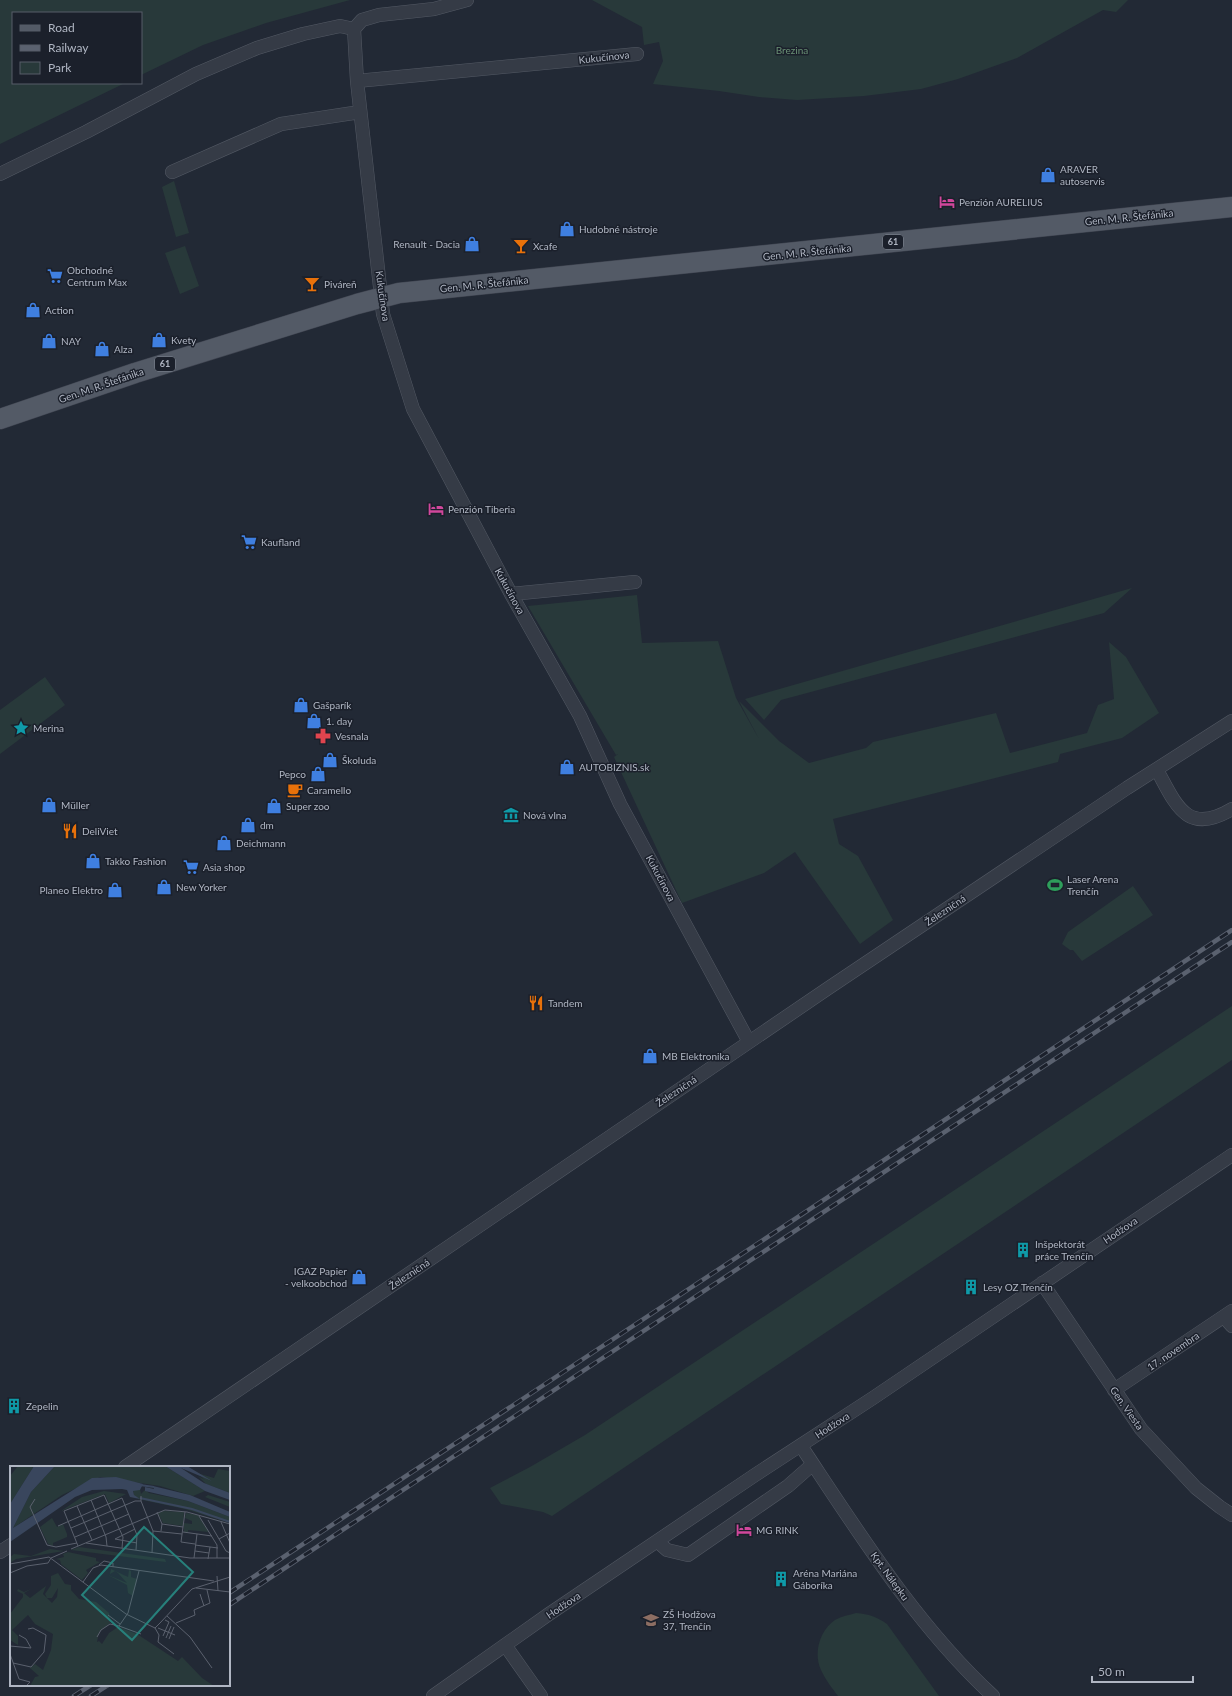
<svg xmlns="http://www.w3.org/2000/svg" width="1232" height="1696" viewBox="0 0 1232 1696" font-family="Lato,sans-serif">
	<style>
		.green { fill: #28393a }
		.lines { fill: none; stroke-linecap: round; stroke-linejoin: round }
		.street-casing { stroke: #535964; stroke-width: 14 }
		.primary-casing { stroke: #3f4450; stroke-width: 21 }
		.street { stroke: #353b46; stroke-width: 13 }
		.primary { stroke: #535a66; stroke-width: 20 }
		.rail-casing { stroke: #5a616f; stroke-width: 4.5 }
		.rail { stroke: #1b202b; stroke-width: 3; stroke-dasharray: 9; stroke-linecap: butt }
		.labels { text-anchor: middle; stroke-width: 3; stroke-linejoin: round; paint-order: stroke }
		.shield { fill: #1b202b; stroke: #838995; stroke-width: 1 }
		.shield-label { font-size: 9px; font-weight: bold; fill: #b0b6c3 }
		.park-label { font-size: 10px; fill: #6a9175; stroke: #1b202b }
		.street-label { font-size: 10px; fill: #b0b6c3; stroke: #1b202b }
		.poi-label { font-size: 10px; fill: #b0b6c3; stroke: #1b202b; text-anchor: start }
		.inset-river { fill: none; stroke: #39465d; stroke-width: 2 }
		.inset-road { fill: none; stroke: #5b616e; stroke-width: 1 }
		.view { fill: #27807b; fill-opacity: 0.15; stroke: #27807b; stroke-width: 2 }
		.inset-edge { fill: none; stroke: #b0b6c3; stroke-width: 2 }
	</style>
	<rect width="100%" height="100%" fill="#222935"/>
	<path class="green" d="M 0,0 L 350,0 L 266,23 L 203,45 L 141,75 L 141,13 L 13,13 L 13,83 L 125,83 L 0,144 Z
		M 592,0 L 1128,0 L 1116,12 L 1103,10 L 1017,58 L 958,79 L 921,89 L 864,96 L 797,100 L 759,97 L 719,91 L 653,84 L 663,61 L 659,42 L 644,45 L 642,27 Z
		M 174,181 L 189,233 L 176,237 L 162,187 Z
		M 185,246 L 199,286 L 180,294 L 165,253 Z
		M 1132,588 L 1104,613 L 781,700 L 764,720 L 745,699 Z
		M 637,595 L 642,643 L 718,641 L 736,698 L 759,739 L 739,701 L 779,741 L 809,763 L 866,748 L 873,742 L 996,713 L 1010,753 L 1087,733 L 1098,705 L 1114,699 L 1109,642 L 1126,657 L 1159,713 L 1122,738 L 1060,754 L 1058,762 L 833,819 L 839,844 L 858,856 L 893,920 L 860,944 L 795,852 L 764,873 L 682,903 L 614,757 L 618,754 L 616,755 L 528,606 Z
		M 45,677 L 65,705 L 0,754 L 0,710 Z
		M 1133,886 L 1153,915 L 1082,961 L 1073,950 L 1070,950 L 1062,944 L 1068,932 Z
		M 1232,1006 L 1232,1060 L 552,1516 L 543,1512 L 501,1504 L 490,1488 L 530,1467 L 585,1435 Z
		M 856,1613 C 869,1614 877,1617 887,1624 L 939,1696 L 838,1696 C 832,1688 825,1679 821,1670 C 813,1653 820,1630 835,1620 C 842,1616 849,1615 856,1613 Z"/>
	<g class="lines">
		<defs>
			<path id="street" d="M 467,0 L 434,9 L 379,15 L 362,20 L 354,29 L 357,81 L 383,314 L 413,409 L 511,594 L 580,716 L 620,804 L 749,1042
				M 357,81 L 637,54
				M 172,172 L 281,124 L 360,112
				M 0,174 L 86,132 L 196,74 L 257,48 L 303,34 L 340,26 L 354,29
				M 511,594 L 635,582
				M 1157,770 C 1176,805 1187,836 1232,809
				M 1042,1283 L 1141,1429 L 1196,1488 L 1220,1507 L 1232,1515
				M 1224,1317 L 1232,1326
				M 1114,1390 L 1232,1311
				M 801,1446 C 859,1533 916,1625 993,1696
				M 125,1467 L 827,989 L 1127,788 L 1232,721
				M 657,1541 L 667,1550 L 688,1555 L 788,1486 L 813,1464
				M 0,1552 L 11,1545
				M 505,1645 L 541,1696
				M 433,1696 L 549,1614 L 755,1475 L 873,1398 L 1232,1155"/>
			<path id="primary" d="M 0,419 L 135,373 L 357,304 L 399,293 L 1232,207"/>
		</defs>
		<use href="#street" class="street-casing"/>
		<use href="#primary" class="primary-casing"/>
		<use href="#street" class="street"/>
		<use href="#primary" class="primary"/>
		<defs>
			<path id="rail" d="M 229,1593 L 1232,930
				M 229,1605 L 1232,942
				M 74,1696 L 91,1685
				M 91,1696 L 108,1685"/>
		</defs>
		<use href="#rail" class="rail-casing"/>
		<use href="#rail" class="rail"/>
	</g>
	<defs>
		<symbol id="shop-bare" viewBox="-9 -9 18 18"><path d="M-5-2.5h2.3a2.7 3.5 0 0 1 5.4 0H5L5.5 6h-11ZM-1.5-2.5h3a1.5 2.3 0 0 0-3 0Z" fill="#3f7fe0" stroke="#1b202b" stroke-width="2.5" paint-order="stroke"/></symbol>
		<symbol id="hotel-bare" viewBox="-9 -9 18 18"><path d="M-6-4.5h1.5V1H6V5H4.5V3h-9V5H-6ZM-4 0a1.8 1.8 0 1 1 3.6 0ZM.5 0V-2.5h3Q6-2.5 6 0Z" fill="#d1479c" stroke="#1b202b" stroke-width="2.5" paint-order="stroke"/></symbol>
		<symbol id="bar-bare" viewBox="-9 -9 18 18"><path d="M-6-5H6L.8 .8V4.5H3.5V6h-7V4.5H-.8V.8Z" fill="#e8710a" stroke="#1b202b" stroke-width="2.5" paint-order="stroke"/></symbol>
		<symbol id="supermarket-bare" viewBox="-9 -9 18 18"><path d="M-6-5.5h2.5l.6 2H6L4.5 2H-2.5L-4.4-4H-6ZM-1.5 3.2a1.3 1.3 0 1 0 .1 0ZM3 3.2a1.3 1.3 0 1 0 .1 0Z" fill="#3f7fe0" stroke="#1b202b" stroke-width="2.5" paint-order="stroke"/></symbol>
		<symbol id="sight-bare" viewBox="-9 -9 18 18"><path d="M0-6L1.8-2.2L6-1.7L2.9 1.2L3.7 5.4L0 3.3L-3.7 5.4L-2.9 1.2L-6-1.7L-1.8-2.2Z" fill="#0f9aa8" stroke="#1b202b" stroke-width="2.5" paint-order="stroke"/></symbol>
		<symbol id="pharmacy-bare" viewBox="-9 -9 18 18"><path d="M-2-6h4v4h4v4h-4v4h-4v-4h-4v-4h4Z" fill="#e0444e" stroke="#1b202b" stroke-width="2.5" paint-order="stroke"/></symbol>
		<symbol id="cafe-bare" viewBox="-9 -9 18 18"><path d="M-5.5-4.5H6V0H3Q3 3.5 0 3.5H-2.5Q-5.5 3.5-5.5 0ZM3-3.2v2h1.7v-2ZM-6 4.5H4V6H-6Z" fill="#e8710a" stroke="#1b202b" stroke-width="2.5" paint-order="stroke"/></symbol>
		<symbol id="museum-bare" viewBox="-9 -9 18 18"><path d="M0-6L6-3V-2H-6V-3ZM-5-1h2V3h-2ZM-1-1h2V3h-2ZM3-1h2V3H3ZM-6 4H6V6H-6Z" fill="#0f9aa8" stroke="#1b202b" stroke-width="2.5" paint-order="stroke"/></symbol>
		<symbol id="restaurant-bare" viewBox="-9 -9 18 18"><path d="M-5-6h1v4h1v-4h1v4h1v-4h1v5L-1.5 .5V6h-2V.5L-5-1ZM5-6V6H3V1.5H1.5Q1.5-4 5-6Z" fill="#e8710a" stroke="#1b202b" stroke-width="2.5" paint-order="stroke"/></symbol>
		<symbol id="stadium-bare" viewBox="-9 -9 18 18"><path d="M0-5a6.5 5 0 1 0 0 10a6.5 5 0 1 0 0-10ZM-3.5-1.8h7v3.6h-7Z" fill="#2e9e5b" stroke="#1b202b" stroke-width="2.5" paint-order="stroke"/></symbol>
		<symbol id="building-bare" viewBox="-9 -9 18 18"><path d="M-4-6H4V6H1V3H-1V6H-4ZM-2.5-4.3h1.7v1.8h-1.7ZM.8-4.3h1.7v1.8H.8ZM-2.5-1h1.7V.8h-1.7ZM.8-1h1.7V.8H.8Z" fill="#0f9aa8" stroke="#1b202b" stroke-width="2.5" paint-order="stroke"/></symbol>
		<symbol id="school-bare" viewBox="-9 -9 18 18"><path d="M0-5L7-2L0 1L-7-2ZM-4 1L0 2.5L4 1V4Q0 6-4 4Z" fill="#8d6e63" stroke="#1b202b" stroke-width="2.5" paint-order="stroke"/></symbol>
	</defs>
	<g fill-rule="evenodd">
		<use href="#shop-bare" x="1037" y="164" width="22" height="22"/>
		<use href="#hotel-bare" x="936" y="191" width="22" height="22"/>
		<use href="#shop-bare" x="556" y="218" width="22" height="22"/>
		<use href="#shop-bare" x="461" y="233" width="22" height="22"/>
		<use href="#bar-bare" x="510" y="235" width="22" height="22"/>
		<use href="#supermarket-bare" x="44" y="265" width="22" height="22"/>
		<use href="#bar-bare" x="301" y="273" width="22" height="22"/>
		<use href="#shop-bare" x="22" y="299" width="22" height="22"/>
		<use href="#shop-bare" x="148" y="329" width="22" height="22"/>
		<use href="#shop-bare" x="38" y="330" width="22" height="22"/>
		<use href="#shop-bare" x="91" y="338" width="22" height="22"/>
		<use href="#hotel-bare" x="425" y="498" width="22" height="22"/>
		<use href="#supermarket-bare" x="238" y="531" width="22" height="22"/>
		<use href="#shop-bare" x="290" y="694" width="22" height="22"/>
		<use href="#shop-bare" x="303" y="710" width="22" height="22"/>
		<use href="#sight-bare" x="10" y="717" width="22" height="22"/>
		<use href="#pharmacy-bare" x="312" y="725" width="22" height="22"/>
		<use href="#shop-bare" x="319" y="749" width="22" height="22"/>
		<use href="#shop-bare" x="556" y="756" width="22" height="22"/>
		<use href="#shop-bare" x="307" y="763" width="22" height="22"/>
		<use href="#cafe-bare" x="284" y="779" width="22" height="22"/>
		<use href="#shop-bare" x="38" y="794" width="22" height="22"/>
		<use href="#shop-bare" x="263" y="795" width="22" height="22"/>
		<use href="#museum-bare" x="500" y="804" width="22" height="22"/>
		<use href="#shop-bare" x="237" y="814" width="22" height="22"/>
		<use href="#restaurant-bare" x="59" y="820" width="22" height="22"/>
		<use href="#shop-bare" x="213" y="832" width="22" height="22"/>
		<use href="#shop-bare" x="82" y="850" width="22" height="22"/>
		<use href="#supermarket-bare" x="180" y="856" width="22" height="22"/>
		<use href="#stadium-bare" x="1044" y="874" width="22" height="22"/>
		<use href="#shop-bare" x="153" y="876" width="22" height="22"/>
		<use href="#shop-bare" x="104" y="879" width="22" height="22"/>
		<use href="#restaurant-bare" x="525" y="992" width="22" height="22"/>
		<use href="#shop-bare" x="639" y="1045" width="22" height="22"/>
		<use href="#building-bare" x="1012" y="1239" width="22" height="22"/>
		<use href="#shop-bare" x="348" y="1266" width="22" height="22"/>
		<use href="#building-bare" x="960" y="1276" width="22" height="22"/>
		<use href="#building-bare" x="3" y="1395" width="22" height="22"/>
		<use href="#hotel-bare" x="733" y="1519" width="22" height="22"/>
		<use href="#building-bare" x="770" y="1568" width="22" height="22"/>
		<use href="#school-bare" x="640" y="1609" width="22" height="22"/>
	</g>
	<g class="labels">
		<g class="shield">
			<rect x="883" y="235" width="20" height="14" rx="3"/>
			<rect x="155" y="357" width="20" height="14" rx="3"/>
		</g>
		<g class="shield-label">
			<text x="893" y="245">61</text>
			<text x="165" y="367">61</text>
		</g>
		<g class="park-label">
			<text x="792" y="54">Brezina</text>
		</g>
		<g class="street-label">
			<text transform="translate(604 57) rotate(-6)" y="4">Kukučínova</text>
			<text transform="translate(1129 217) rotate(-6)" y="4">Gen. M. R. Štefánika</text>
			<text transform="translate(807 252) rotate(-6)" y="4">Gen. M. R. Štefánika</text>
			<text transform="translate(484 284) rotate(-6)" y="4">Gen. M. R. Štefánika</text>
			<text transform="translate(383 296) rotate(82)" y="4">Kukučínova</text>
			<text transform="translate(101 385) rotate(-19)" y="4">Gen. M. R. Štefánika</text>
			<text transform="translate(510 591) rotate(61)" y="4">Kukučínova</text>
			<text transform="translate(661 878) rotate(62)" y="4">Kukučínova</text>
			<text transform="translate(945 910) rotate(-34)" y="4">Železničná</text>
			<text transform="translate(676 1091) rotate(-34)" y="4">Železničná</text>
			<text transform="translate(1120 1230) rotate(-34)" y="4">Hodžova</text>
			<text transform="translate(409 1274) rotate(-34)" y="4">Železničná</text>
			<text transform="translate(1173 1351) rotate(-34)" y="4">17. novembra</text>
			<text transform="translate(1127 1408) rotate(55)" y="4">Gen. Viesta</text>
			<text transform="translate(832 1425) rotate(-33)" y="4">Hodžova</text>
			<text transform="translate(890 1576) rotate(54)" y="4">Kpt. Nálepku</text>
			<text transform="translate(563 1605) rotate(-34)" y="4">Hodžova</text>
		</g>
		<g class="poi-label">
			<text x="1060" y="173">ARAVER<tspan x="1060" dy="12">autoservis</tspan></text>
			<text x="959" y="206">Penzión AURELIUS</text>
			<text x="579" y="233">Hudobné nástroje</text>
			<text x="460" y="248" text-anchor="end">Renault - Dacia</text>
			<text x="533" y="250">Xcafe</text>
			<text x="67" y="274">Obchodné<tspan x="67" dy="12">Centrum Max</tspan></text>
			<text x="324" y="288">Piváreň</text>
			<text x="45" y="314">Action</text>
			<text x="171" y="344">Kvety</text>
			<text x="61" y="345">NAY</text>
			<text x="114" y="353">Alza</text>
			<text x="448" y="513">Penzión Tiberia</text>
			<text x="261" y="546">Kaufland</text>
			<text x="313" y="709">Gašparík</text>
			<text x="326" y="725">1. day</text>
			<text x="33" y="732">Merina</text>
			<text x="335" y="740">Vesnala</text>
			<text x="342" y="764">Školuda</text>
			<text x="579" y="771">AUTOBIZNIS.sk</text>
			<text x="306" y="778" text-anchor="end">Pepco</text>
			<text x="307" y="794">Caramello</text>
			<text x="61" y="809">Müller</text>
			<text x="286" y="810">Super zoo</text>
			<text x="523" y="819">Nová vlna</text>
			<text x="260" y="829">dm</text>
			<text x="82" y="835">DeliViet</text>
			<text x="236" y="847">Deichmann</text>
			<text x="105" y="865">Takko Fashion</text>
			<text x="203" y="871">Asia shop</text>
			<text x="1067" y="883">Laser Arena<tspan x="1067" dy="12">Trenčín</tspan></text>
			<text x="176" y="891">New Yorker</text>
			<text x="103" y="894" text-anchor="end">Planeo Elektro</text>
			<text x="548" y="1007">Tandem</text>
			<text x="662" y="1060">MB Elektronika</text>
			<text x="1035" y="1248">Inšpektorát<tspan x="1035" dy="12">práce Trenčín</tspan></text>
			<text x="347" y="1275" text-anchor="end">IGAZ Papier<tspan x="347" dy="12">- velkoobchod</tspan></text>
			<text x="983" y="1291">Lesy OZ Trenčín</text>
			<text x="26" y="1410">Zepelin</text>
			<text x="756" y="1534">MG RINK</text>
			<text x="793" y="1577">Aréna Mariána<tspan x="793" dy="12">Gáboríka</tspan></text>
			<text x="663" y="1618">ZŠ Hodžova<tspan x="663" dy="12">37, Trenčín</tspan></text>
		</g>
	</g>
	<g transform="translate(10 1466)">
		<rect width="220" height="220" fill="#222935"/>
		<path d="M 8,0 L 24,0 L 0,38 L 0,10 ZM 45,0 L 155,0 L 195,25 L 183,30 L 150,20 L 90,11 L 52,29 L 3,62 L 21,26 ZM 208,3 L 220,5 L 220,27 L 196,18 L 188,10 L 195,14 L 187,7 L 204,12 ZM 130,23 L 131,28 L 135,24 L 139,27 L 178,35 L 220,51 L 220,57 L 175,43 L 123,32 L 130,33 L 124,30 L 123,24 ZM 94,25 L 116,28 L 99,37 L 95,28 L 51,45 L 72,31 ZM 198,29 L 220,36 L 220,41 L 195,31 ZM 154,45 L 174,46 L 173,60 L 153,57 L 148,47 ZM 176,47 L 188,49 L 199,66 L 178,64 L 178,66 L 174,66 L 174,57 L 182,58 L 182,55 L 175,52 ZM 42,52 L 47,61 L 53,58 L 57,68 L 57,71 L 43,77 L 43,80 L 38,78 L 30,61 ZM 69,81 L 155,93 L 156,96 L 61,84 ZM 40,83 L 54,85 L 6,93 L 0,97 L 0,91 L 4,88 L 21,90 ZM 58,86 L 86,92 L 86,95 L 90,96 L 76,104 L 78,107 L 72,114 L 51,98 L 50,94 L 46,93 L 54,91 L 53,88 ZM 101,103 L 118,111 L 119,104 L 121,105 L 121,111 L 127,113 L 123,130 L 118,127 L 117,119 L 98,109 L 117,117 L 108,107 L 105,105 L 100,108 ZM 48,107 L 55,118 L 61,119 L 61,124 L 69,133 L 86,136 L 99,147 L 100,157 L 89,166 L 87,176 L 89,175 L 92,178 L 99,167 L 108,161 L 127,168 L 168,195 L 172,191 L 192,212 L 204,220 L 20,220 L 25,211 L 29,210 L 20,202 L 25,198 L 33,204 L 41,184 L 43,168 L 25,158 L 18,149 L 2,164 L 8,170 L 8,179 L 0,174 L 0,148 L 13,131 L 13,128 L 7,125 L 8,123 L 14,126 L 21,123 L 14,127 L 20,132 L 36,120 L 33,128 L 42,137 L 47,131 L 48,122 L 42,132 L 37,132 L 35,128 L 41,119 L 41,110 Z" fill="#28393a"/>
		<path d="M 24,0 L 45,0 L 21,26 L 3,62 L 82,12 L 106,11 L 133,18 L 130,24 L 123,25 L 124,29 L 130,33 L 120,31 L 117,24 L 112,23 L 82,24 L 65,31 L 0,76 L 0,38 ZM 155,0 L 177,0 L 202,15 L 171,2 L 194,17 L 220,27 L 220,34 L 195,25 ZM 143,20 L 180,29 L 220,46 L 220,51 L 178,35 L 135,25 L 135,21 L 144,23 Z" fill="#39465d"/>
		<path class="inset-river" d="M 130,19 L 144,21M 130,32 L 182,43 L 220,56"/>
		<path class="inset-road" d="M 131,30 L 131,35 L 143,65 L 142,87M 25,33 L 20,41 L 37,79 L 46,81 L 67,77M 81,34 L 96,71 L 97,80M 67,40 L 82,74M 147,46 L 152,58 L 151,65M 175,46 L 171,76 L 185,78M 189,50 L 207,79 L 207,92M 198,54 L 216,85 L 220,87M 211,56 L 220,77M 152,58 L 173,61M 48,60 L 112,32 L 127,69 L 126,84M 61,62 L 125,35 L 131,35M 125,63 L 105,73 L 127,77M 143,65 L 172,68M 173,66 L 202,70M 65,71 L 119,48M 209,73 L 220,67M 76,77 L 180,92 L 220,92M 185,79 L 208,82M 68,80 L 54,45 L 94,29 L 113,71 L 112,82M 61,83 L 155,44 L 177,46 L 220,58M 185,85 L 199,87M 184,92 L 187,68M 198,93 L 200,81M 0,98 L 39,91 L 116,148 L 145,162 L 151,156M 89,99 L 94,95 L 103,97 L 103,101M 0,107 L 17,100 L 38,97 L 41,92 L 57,85M 207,110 L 208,125M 73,116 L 83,102 L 91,99 L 204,115M 186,122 L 220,126M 190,128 L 194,140M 98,149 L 110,158M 157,150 L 180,171 L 202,202M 150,157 L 182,123 L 220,111M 166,157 L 185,149 L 184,144 L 200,137 L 197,124M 109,160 L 131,168M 145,162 L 149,169 L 148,176 L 164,188M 148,162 L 165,169M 153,170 L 159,156 L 155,154M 87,171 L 91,164 L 100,158 L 109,160 L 118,147 L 129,105M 156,172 L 161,160M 159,173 L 164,161M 0,180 L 21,182 L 16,173 L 9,169M 0,188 L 9,213 L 20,216 L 16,220M 3,197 L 21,201 L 34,186 L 36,169 L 23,162 L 18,163"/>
		<path class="view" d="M 134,61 L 183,106 L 122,174 L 72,129 Z"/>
		<rect width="220" height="220" class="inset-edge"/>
	</g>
	<rect x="12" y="12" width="130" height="72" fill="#1b202b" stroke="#575c68"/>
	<rect x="20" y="25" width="20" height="6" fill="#535a66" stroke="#575c68"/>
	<text x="48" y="32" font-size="12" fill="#b0b6c3">Road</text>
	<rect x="20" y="45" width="20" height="6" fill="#5a616f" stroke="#575c68"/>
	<text x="48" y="52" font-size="12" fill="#b0b6c3">Railway</text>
	<rect x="20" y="62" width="20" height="12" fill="#28393a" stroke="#575c68"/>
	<text x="48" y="72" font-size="12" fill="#b0b6c3">Park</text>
	<path d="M1092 1676v6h101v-6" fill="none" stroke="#b0b6c3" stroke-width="2"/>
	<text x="1098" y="1676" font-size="12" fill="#b0b6c3" stroke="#1b202b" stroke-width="3" paint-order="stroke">50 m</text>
</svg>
